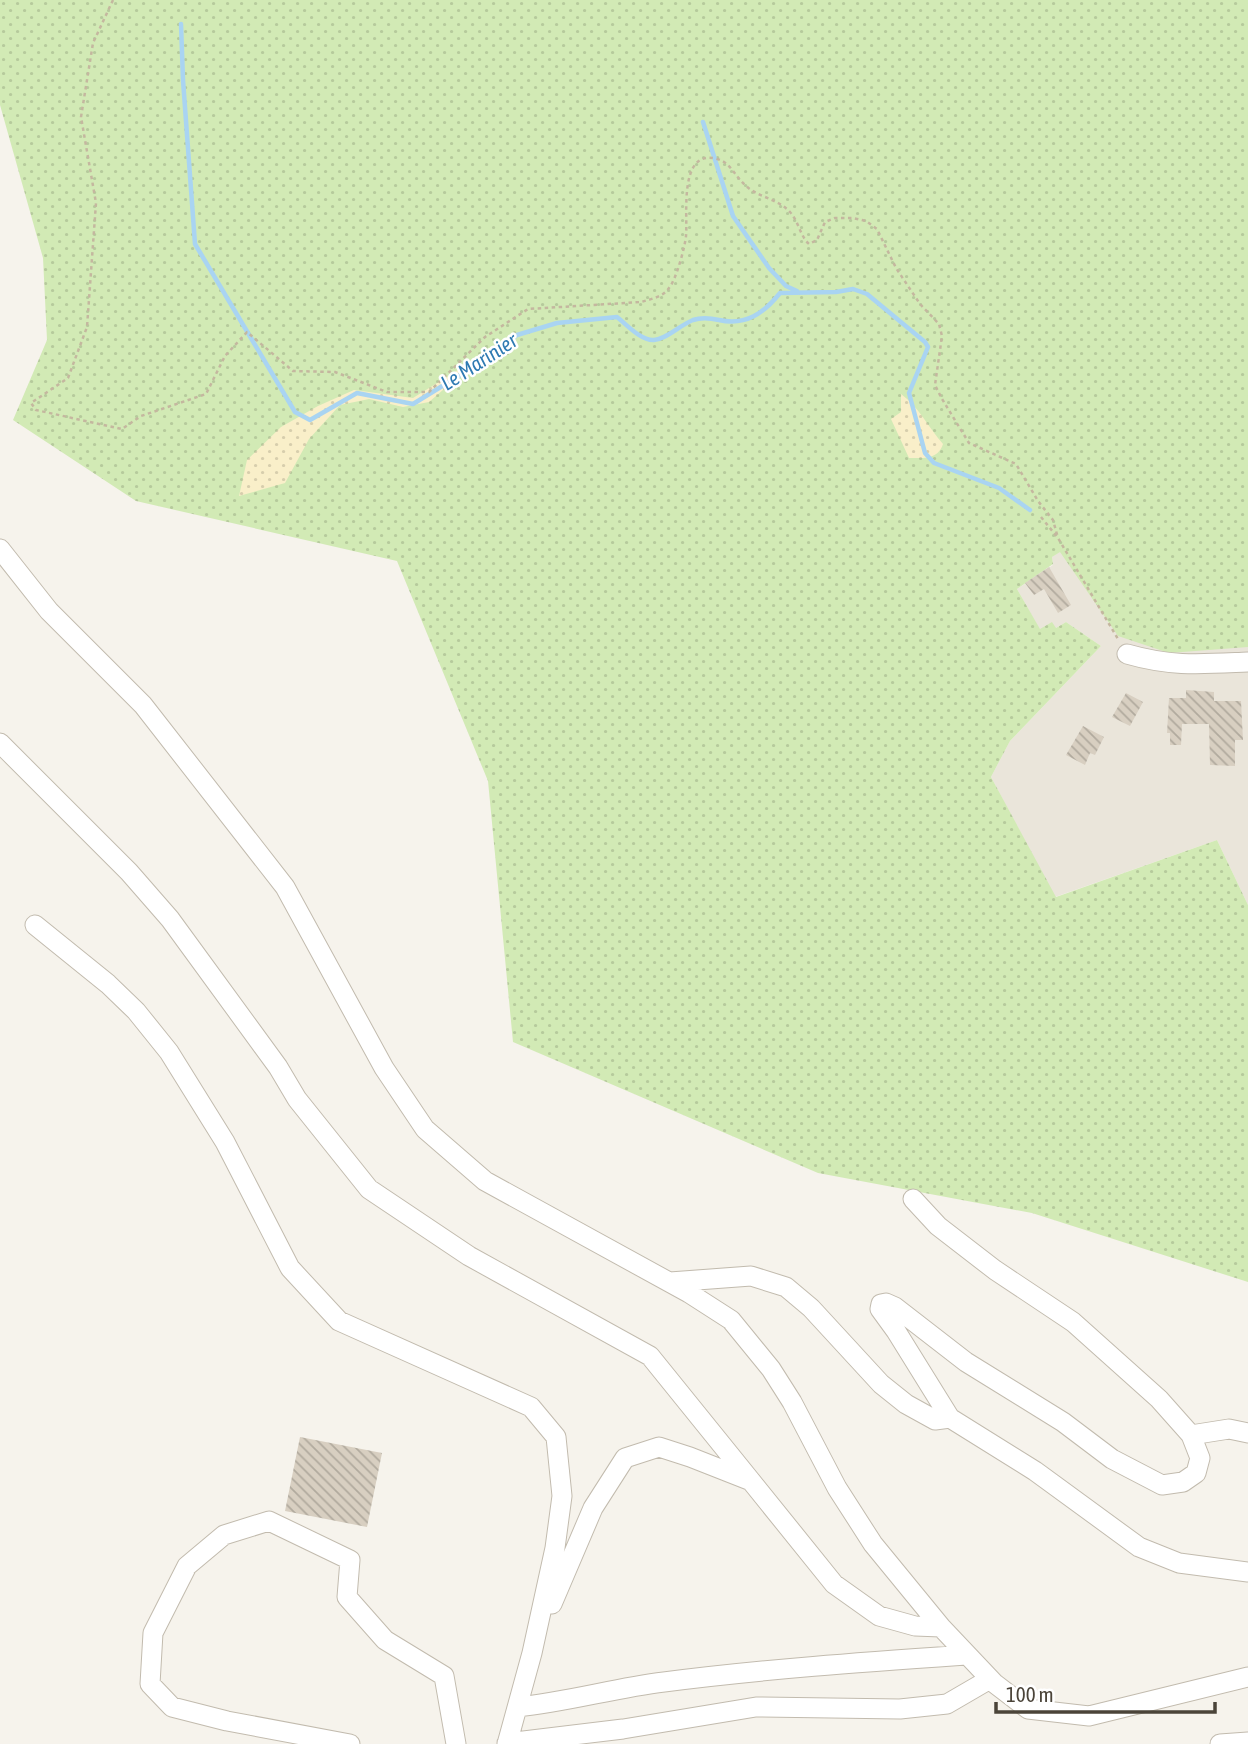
<svg xmlns="http://www.w3.org/2000/svg" width="1248" height="1744" viewBox="0 0 1248 1744" font-family="'Asap Condensed',sans-serif">
	<style>
		.residential { fill: #eae5da }
		.grass { fill: url(#grass-dots) }
		.sand { fill: url(#sand-dots) }
		.lines { fill: none; stroke-linecap: round; stroke-linejoin: round }
		.stream { stroke: #a9d4f2; stroke-width: 4.5 }
		.building { fill: url(#building-back-hatch) }
		.minor-casing { stroke: #c2bbae; stroke-width: 21 }
		.path { stroke: #c4b79f; stroke-width: 2.5; stroke-dasharray: 3.5 3.5; stroke-linecap: butt }
		.minor { stroke: #fff; stroke-width: 19 }
		.labels { text-anchor: middle; stroke-width: 5; stroke-linejoin: round; paint-order: stroke }
		.water-label { font-size: 21px; font-style: italic; fill: #2e7ab2; stroke: #fff }
	</style>
	<defs>
		<pattern id="grass-dots" width="8" height="8" patternUnits="userSpaceOnUse" patternTransform="scale(1.75)"><rect width="8" height="8" fill="#d2eab5"/><path d="M2 2h.1M6 6h.1" fill="none" stroke="#b6ca9c" stroke-width="1.8" stroke-linecap="round"/></pattern>
		<pattern id="sand-dots" width="8" height="8" patternUnits="userSpaceOnUse" patternTransform="scale(1.75)"><rect width="8" height="8" fill="#f9efc9"/><path d="M2 2h.1M6 6h.1" fill="none" stroke="#d7cead" stroke-width="1.8" stroke-linecap="round"/></pattern>
		<pattern id="building-back-hatch" width="6" height="6" patternUnits="userSpaceOnUse" patternTransform="scale(1.75)"><rect width="6" height="6" fill="#d8cfc1"/><path d="M-1 5l2 2M0 0l6 6M5-1l2 2" fill="none" stroke="#b1aa9e"/></pattern>
	</defs>
	<rect width="100%" height="100%" fill="#f6f3ec"/>
	<path class="residential" d="M 1060,551 L 1248,641 L 1248,905 L 1217,840 L 1055,897 L 991,777 L 1010,741 L 1101,646 L 1066,622 L 1056,628 L 1040,630 L 1017,589 L 1053,565 L 1052,557 Z"/>
	<path class="grass" d="M 0,0 L 1248,0 L 1248,647 L 1169,653 L 1118,636 L 1060,552 L 1052,557 L 1053,564 L 1017,589 L 1040,629 L 1052,622 L 1056,628 L 1066,622 L 1101,646 L 1010,741 L 991,777 L 1056,897 L 1217,840 L 1248,905 L 1248,1282 L 1032,1213 L 818,1173 L 513,1042 L 488,781 L 397,561 L 136,501 L 13,420 L 47,340 L 43,258 L 0,105 Z"/>
	<path class="sand" d="M 487,352 L 429,402 L 403,407 L 369,399 L 340,405 L 309,439 L 285,483 L 239,496 L 247,460 L 281,427 L 318,406 L 354,390 L 413,398 Z
		M 901,394 C 919,407 928,427 943,444 C 938,460 923,458 909,458 L 891,419 L 901,412 Z"/>
	<g class="lines">
		<path class="stream" d="M 181,24 L 183,80 L 195,244 L 295,412 L 310,420 L 357,393 L 413,404 L 483,361 L 517,335 L 557,323 L 617,317 C 626,324 641,341 654,340 C 667,339 680,325 693,320 C 702,317 710,318 719,320 C 746,326 764,313 780,293 L 836,292 L 853,289 L 867,294 L 925,342 L 928,347 L 909,393 L 925,453 L 934,463 L 999,488 L 1030,510
			M 703,122 L 733,216 L 769,268 L 786,286 L 797,291"/>
	</g>
	<path class="building" d="M 1049,567 L 1071,605 L 1058,613 L 1044,589 L 1034,595 L 1025,583 Z
		M 1186,690 L 1214,692 L 1214,701 L 1241,701 L 1243,740 L 1235,740 L 1235,766 L 1210,765 L 1209,724 L 1182,724 L 1181,745 L 1170,745 L 1170,733 L 1167,733 L 1169,698 L 1186,698 Z
		M 1126,693 L 1143,702 L 1130,726 L 1112,717 Z
		M 1083,726 L 1104,737 L 1095,755 L 1090,753 L 1085,765 L 1066,755 Z
		M 300,1437 L 382,1453 L 367,1527 L 285,1511 Z"/>
	<g class="lines">
		<defs>
			<path id="minor" d="M 0,549 L 49,611 L 143,705 L 285,887 L 384,1068 L 425,1129 L 485,1181 L 689,1293 L 731,1320 L 771,1369 L 792,1402 L 837,1488 L 873,1544 L 941,1627 L 994,1683 L 1028,1709 L 1089,1716 L 1248,1677
				M 1127,654 C 1172,667 1202,664 1248,662
				M 0,743 L 129,872 L 170,919 L 278,1067 L 297,1099 L 369,1189 L 469,1256 L 650,1356 L 751,1481
				M 35,925 L 108,984 L 136,1011 L 169,1052 L 225,1142 L 290,1268 L 339,1321 L 531,1407 L 556,1437 L 562,1496 L 555,1548 L 532,1653 L 507,1744
				M 913,1199 L 938,1226 L 995,1270 L 1073,1322 L 1159,1399 L 1191,1435 L 1200,1458 L 1196,1473 L 1183,1482 L 1162,1485 L 1112,1459 L 1063,1422 L 966,1362 L 895,1307 L 886,1303 L 881,1304 L 880,1309 L 896,1331 L 950,1418 L 1035,1471 L 1139,1547 L 1179,1563 L 1248,1572
				M 670,1282 L 751,1276 L 786,1287 L 811,1308 L 881,1384 L 906,1404 L 935,1420 L 950,1418
				M 1191,1435 L 1229,1429 L 1248,1433
				M 552,1604 L 593,1508 L 625,1458 L 659,1447 L 690,1457 L 751,1481 L 834,1584 L 879,1616 L 915,1626 L 941,1627
				M 518,1707 C 567,1702 615,1688 664,1682 C 765,1669 866,1662 966,1655
				M 507,1743 L 623,1729 L 756,1707 L 900,1709 L 947,1704 L 990,1679
				M 350,1744 L 227,1721 L 172,1707 L 150,1684 L 153,1633 L 187,1566 L 224,1535 L 269,1521 L 350,1560 L 347,1597 L 385,1640 L 444,1676 L 456,1744
				M 1220,1744 L 1248,1742"/>
		</defs>
		<use href="#minor" class="minor-casing"/>
		<path class="path" d="M 113,0 L 93,43 L 81,117 L 96,203 L 87,327 L 68,378 L 31,403 L 36,410 L 122,429 L 141,416 L 206,394 L 225,356 L 247,332 L 293,371 L 335,372 L 387,392 L 429,392 L 485,337 L 528,309 L 641,302 C 651,299 663,297 669,288 C 676,280 685,247 686,236 C 688,216 678,148 717,159 C 730,162 735,176 744,184 C 756,197 777,198 790,212 C 799,222 800,236 809,244 L 817,240 L 825,222 L 835,218 L 853,218 L 866,221 L 877,229 L 896,268 L 920,304 L 939,324 L 942,336 L 935,385 L 942,399 L 969,443 L 1016,464 L 1038,501 L 1053,520 L 1058,538
			M 1041,517 L 1058,538 L 1118,639"/>
		<use href="#minor" class="minor"/>
	</g>
	<g class="labels">
		<g class="water-label">
			<text transform="translate(479 362) rotate(-33)" y="7">Le Marinier</text>
		</g>
	</g>
	<path d="M996 1702v10h219v-10" fill="none" stroke="#4b4439" stroke-width="3.5"/>
	<text x="1006" y="1702" font-size="21" fill="#4b4439" stroke="#ffffff" stroke-width="5" paint-order="stroke">100 m</text>
</svg>
